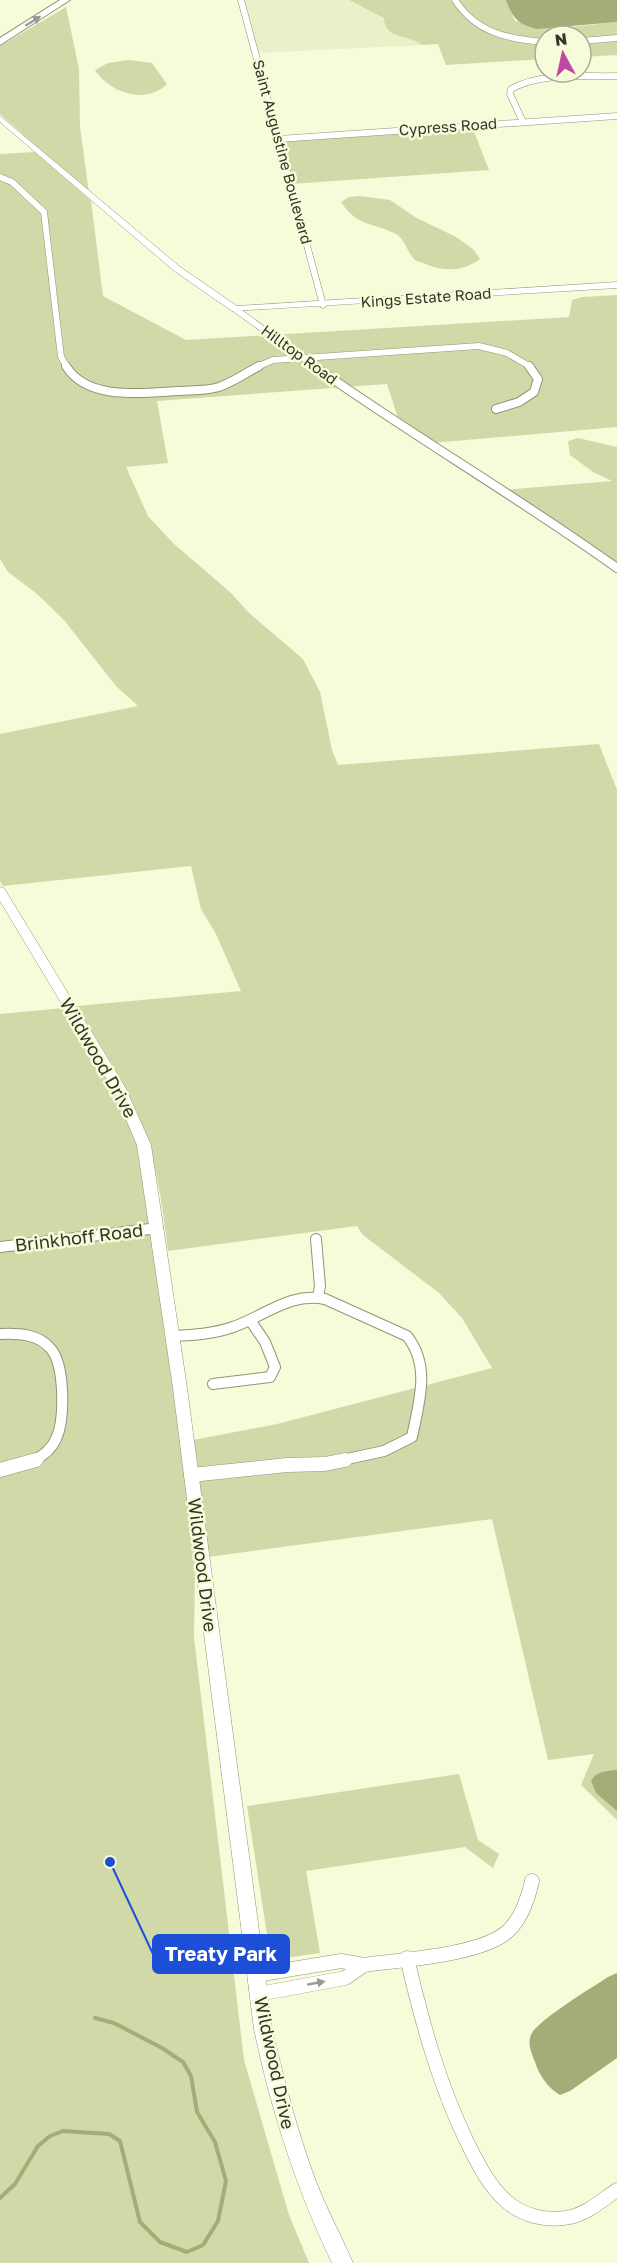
<svg xmlns="http://www.w3.org/2000/svg" width="617" height="2263" viewBox="0 0 617 2263" font-family="'Golos Text',sans-serif">
	<style>
		.built { fill: #eaf0c7 }
		.green { fill: #d2d9a8 }
		.water { fill: #a5ac78 }
		.lines { fill: none; stroke-linecap: round; stroke-linejoin: round }
		.stream { stroke: #a5ac78; stroke-width: 4 }
		.minor-far3-casing { stroke: #919576; stroke-width: 7 }
		.minor-far2-casing { stroke: #919576; stroke-width: 10 }
		.minor-far1-casing { stroke: #919576; stroke-width: 12 }
		.minor-casing { stroke: #919576; stroke-width: 15 }
		.tertiary-casing { stroke: #919576; stroke-width: 1 }
		.trunk-casing { stroke: #919576; stroke-width: 2 }
		.minor-far3 { stroke: #fff; stroke-width: 6 }
		.minor-far2 { stroke: #fff; stroke-width: 8 }
		.minor-far1 { stroke: #fff; stroke-width: 10 }
		.minor { stroke: #fff; stroke-width: 14 }
		.tertiary { fill: #fff; fill-rule: evenodd }
		.trunk { fill: #fff; fill-rule: evenodd }
		.oneway { fill: #999a94 }
		.labels { text-anchor: middle; stroke-width: 5; stroke-linejoin: round; paint-order: stroke }
		.far-street-label { font-size: 15px; fill: #333528; stroke: #f6fbd9 }
		.street-label { font-size: 18px; fill: #333528; stroke: #f6fbd9 }
		.leader { fill: none; stroke: #1d4ed8; stroke-width: 2 }
		.callout-dot { fill: #1d4ed8; stroke: #f6fbd9; stroke-width: 2 }
		.callout { fill: #1d4ed8; stroke: #1d4ed8; stroke-width: 2 }
		.callout-label { font-size: 20px; text-anchor: middle; font-weight: bold; fill: #fff }
	</style>
	<rect width="100%" height="100%" fill="#f6fbd9"/>
	<path class="built" d="M 243,0 L 349,0 L 384,18 L 401,37 L 417,41 L 422,45 L 256,53 Z"/>
	<path class="green" d="M 349,0 L 506,0 L 515,21 L 553,29 L 617,22 L 617,55 L 581,57 L 581,36 L 545,36 L 545,59 L 446,65 L 438,44 L 422,45 C 410,35 384,39 384,18 Z
		M 66,7 L 79,69 L 80,127 L 89,193 L 0,114 L 0,46 Z
		M 129,60 L 152,63 L 167,84 C 145,105 110,93 95,70 L 108,63 Z
		M 471,124 L 489,170 L 291,184 L 279,136 Z
		M 35,152 L 91,201 L 103,296 L 186,340 L 569,317 L 572,300 L 582,297 L 617,295 L 617,427 L 431,443 L 400,424 L 387,384 L 157,401 L 168,463 L 126,467 L 148,516 L 173,543 L 231,593 L 249,613 L 303,659 L 320,692 L 332,750 L 338,765 L 599,744 L 617,790 L 617,1820 L 581,1785 L 594,1754 L 548,1760 L 492,1519 L 208,1557 L 193,1440 L 277,1424 L 492,1368 L 462,1318 L 439,1293 L 363,1235 L 357,1226 L 168,1251 C 162,1204 157,1159 138,1115 C 122,1076 97,1042 76,1006 L 241,991 L 216,934 L 201,909 L 191,866 L 3,886 L 0,881 L 0,734 L 138,706 L 116,686 L 64,620 L 36,593 L 8,572 L 0,559 L 0,154 Z
		M 359,196 L 390,200 L 415,217 L 456,237 L 474,250 L 480,259 C 464,271 446,272 428,265 C 424,263 418,262 415,260 C 407,253 406,240 396,234 C 373,222 357,227 341,202 L 349,197 Z
		M 578,438 L 617,447 L 617,567 L 501,490 L 612,481 L 593,472 L 570,455 L 568,441 Z
		M 64,1008 L 115,1092 L 138,1147 L 176,1405 L 195,1567 L 194,1637 L 244,2060 L 289,2215 L 309,2263 L 0,2263 L 0,1014 Z
		M 459,1774 L 478,1840 L 499,1854 L 493,1868 L 465,1847 L 306,1871 L 320,1953 L 271,1960 L 247,1806 Z"/>
	<path class="water" d="M 506,0 L 617,0 L 617,22 L 537,29 C 519,25 512,18 506,0 Z
		M 617,1770 L 617,1811 L 596,1793 L 591,1781 C 596,1771 607,1771 617,1770 Z
		M 617,1973 L 617,2058 L 570,2091 L 560,2095 C 548,2088 539,2075 535,2062 C 532,2054 527,2044 531,2035 C 536,2021 593,1987 608,1977 Z"/>
	<g class="lines">
		<path class="stream" d="M 0,2198 L 15,2184 L 38,2146 L 50,2136 L 63,2131 L 109,2134 L 120,2141 L 140,2222 L 160,2242 L 187,2252 L 203,2245 L 218,2221 L 226,2181 L 215,2142 L 197,2112 L 191,2076 L 183,2062 L 162,2048 L 114,2023 L 95,2018"/>
		<defs>
			<path id="minor-far3" d="M 241,0 L 323,305
				M 455,0 C 476,33 508,39 545,42
				M 581,41 L 617,38
				M 523,122 L 510,94 L 511,89 C 541,72 584,77 617,76
				M 278,139 L 617,116
				M 0,177 L 12,182 L 44,212 L 61,357 L 67,367
				M 235,309 L 316,367
				M 257,367 L 273,360 L 479,346 L 507,353 L 531,367"/>
			<path id="minor-far2" d="M 66,366 C 87,401 143,393 178,391 C 191,390 206,391 219,387 C 233,382 246,373 259,366
				M 314,366 C 413,436 518,497 617,568
				M 496,409 L 519,402 L 534,392 L 538,379 L 529,366"/>
			<path id="minor-far1" d="M 316,1239 L 320,1286 L 318,1297
				M 0,1247 L 158,1228
				M 0,1334 C 18,1333 39,1334 51,1349 C 65,1366 65,1420 56,1439 C 51,1450 43,1456 33,1461
				M 173,1336 C 194,1335 213,1334 233,1327 C 265,1316 289,1292 325,1299 L 407,1336 C 431,1366 419,1402 412,1437 L 384,1451 L 338,1461
				M 213,1384 L 270,1377 L 275,1367 L 265,1342 L 250,1320"/>
			<path id="minor" d="M 0,1470 L 36,1460
				M 191,1475 L 287,1465 L 325,1464 L 345,1460
				M 407,1958 C 422,2022 439,2085 468,2144 C 478,2164 489,2186 506,2201 C 523,2216 547,2222 570,2217 C 588,2213 602,2200 617,2190
				M 364,1965 C 400,1960 483,1955 508,1931 C 522,1918 528,1899 532,1881
				M 256,1975 L 341,1961 L 364,1965 L 345,1978 L 259,1994"/>
			<path id="tertiary" d="M 0,116 L 179,266 L 237,306 L 617,282 L 617,288 L 232,311 L 173,270 L 0,122 Z
				M 0,887 L 4,888 L 125,1087 L 151,1145 L 187,1388 L 272,2029 C 284,2080 297,2130 315,2179 C 326,2208 341,2235 353,2263 L 332,2263 C 296,2188 271,2110 254,2029 L 173,1388 L 137,1145 L 114,1091 L 0,901 Z"/>
			<path id="trunk" d="M 60,0 L 70,0 L 0,45 L 0,38 Z"/>
		</defs>
		<use href="#minor-far3" class="minor-far3-casing"/>
		<use href="#minor-far2" class="minor-far2-casing"/>
		<use href="#minor-far1" class="minor-far1-casing"/>
		<use href="#minor" class="minor-casing"/>
		<use href="#tertiary" class="tertiary-casing"/>
		<use href="#trunk" class="trunk-casing"/>
		<use href="#minor-far3" class="minor-far3"/>
		<use href="#minor-far2" class="minor-far2"/>
		<use href="#minor-far1" class="minor-far1"/>
		<use href="#minor" class="minor"/>
		<use href="#tertiary" class="tertiary"/>
		<use href="#trunk" class="trunk"/>
	</g>
	<defs><path id="oneway-solid" d="M-6-.8H1V-3.2L6.5 0L1 3.2V.8H-6Z" transform="scale(1.5)"/></defs>
	<g class="oneway">
		<use href="#oneway-solid" transform="translate(33 21) rotate(-32)"/>
		<use href="#oneway-solid" transform="translate(316 1983) rotate(-10)"/>
	</g>
	<g class="labels">
		<g class="far-street-label">
			<text transform="translate(448 127) rotate(-4)" y="5">Cypress Road</text>
			<text transform="translate(282 152) rotate(75)" y="5">Saint Augustine Boulevard</text>
			<text transform="translate(426 298) rotate(-4)" y="5">Kings Estate Road</text>
			<text transform="translate(299 355) rotate(36)" y="5">Hilltop Road</text>
		</g>
		<g class="street-label">
			<text transform="translate(98 1058) rotate(60)" y="6">Wildwood Drive</text>
			<text transform="translate(79 1238) rotate(-7)" y="6">Brinkhoff Road</text>
			<text transform="translate(202 1565) rotate(83)" y="6">Wildwood Drive</text>
			<text transform="translate(274 2063) rotate(78)" y="6">Wildwood Drive</text>
		</g>
	</g>
	<path class="leader" d="M110 1862L153 1954"/>
	<circle class="callout-dot" cx="110" cy="1862" r="6"/>
	<rect class="callout" x="153" y="1935" width="136" height="38" rx="6"/>
	<g class="callout-label">
		<text x="221" y="1961">Treaty Park</text>
	</g>
	<g transform="translate(563 54) rotate(352)"><circle r="28" fill="#f6fbd9" stroke="#a8ac92" stroke-width="1.5"/>
	<path d="M0-4.5L10 22L0 15L-10 22Z" fill="#be49a2"/>
	<text y="-9" font-size="16" font-weight="bold" text-anchor="middle" fill="#333528">N</text>
	</g>
</svg>
